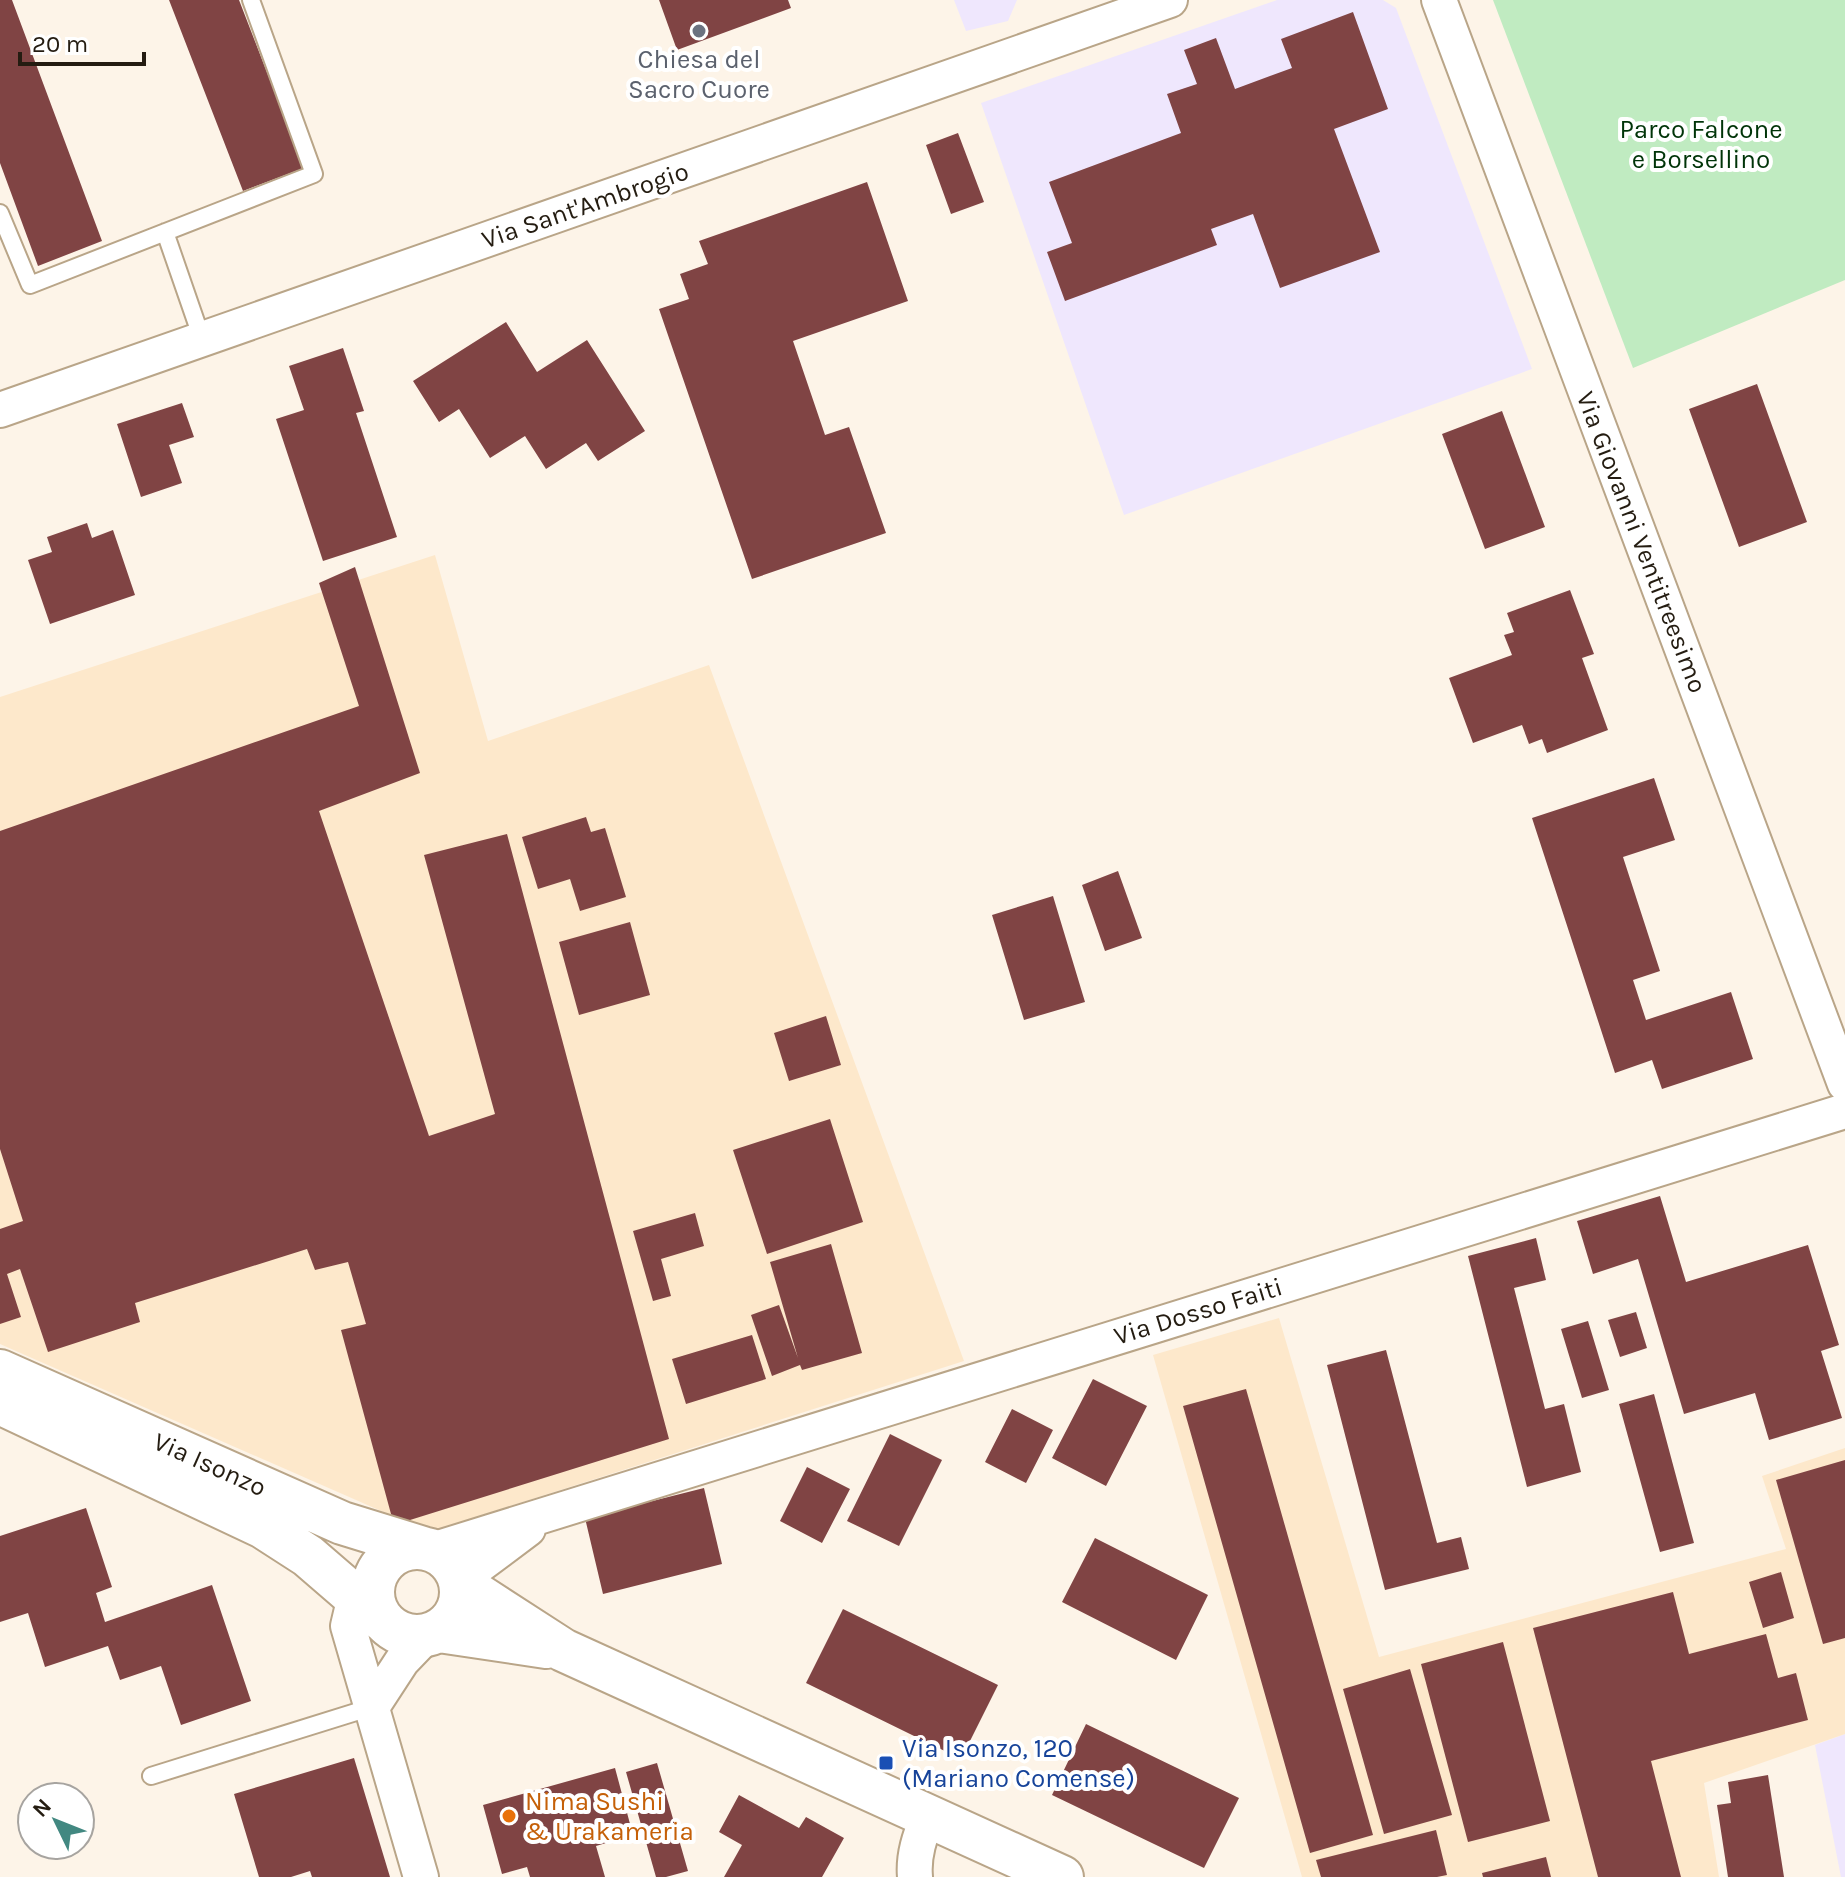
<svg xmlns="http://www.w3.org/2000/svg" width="1845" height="1877" viewBox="0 0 1845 1877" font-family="Karla,sans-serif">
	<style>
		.commercial { fill: #efe7fd }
		.built { fill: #fde8cb }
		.green { fill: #c0ebc1 }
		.building { fill: #804444 }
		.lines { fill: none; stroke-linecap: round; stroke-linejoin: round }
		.service-casing { stroke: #b9a588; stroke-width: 20 }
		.minor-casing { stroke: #b9a588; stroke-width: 38 }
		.tertiary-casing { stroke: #b9a588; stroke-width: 46 }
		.service { stroke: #fff; stroke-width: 16 }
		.minor { stroke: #fff; stroke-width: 34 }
		.tertiary { stroke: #fff; stroke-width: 42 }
		.worship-dot { fill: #6b7280; stroke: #fff; stroke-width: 3 }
		.transit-dot { fill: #1a4fb4; stroke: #fff; stroke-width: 3 }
		.food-dot { fill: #e8710a; stroke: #fff; stroke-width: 3 }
		.labels { text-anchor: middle; stroke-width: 8; stroke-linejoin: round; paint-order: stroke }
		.worship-label { font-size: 26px; fill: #5b616d; stroke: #fff }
		.park-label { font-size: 26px; fill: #003408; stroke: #fff }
		.street-label { font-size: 26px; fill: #241c11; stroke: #fff }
		.transit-label { font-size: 26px; fill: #164399; stroke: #fff; text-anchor: start }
		.food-label { font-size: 26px; fill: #c56008; stroke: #fff; text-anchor: start }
	</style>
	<rect width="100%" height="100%" fill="#fdf4e8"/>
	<path class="commercial" d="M 954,0 L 1017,0 L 1008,21 L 966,31 Z
		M 1277,0 L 1383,0 L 1396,8 L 1532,369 L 1124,515 L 981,103 Z
		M 1845,1734 L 1845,1877 L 1841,1877 L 1815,1745 Z"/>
	<path class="built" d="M 435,555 L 488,741 L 709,665 L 964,1361 L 429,1532 L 0,1344 L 0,697 Z
		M 1279,1318 L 1379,1657 L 1786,1549 L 1762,1476 L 1845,1448 L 1845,1734 L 1704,1783 L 1719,1877 L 1302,1877 L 1153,1355 Z"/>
	<path class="green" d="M 1493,0 L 1845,0 L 1845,280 L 1633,368 Z"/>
	<path class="building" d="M 0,0 L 12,0 L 102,241 L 38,266 L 0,163 Z
		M 169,0 L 239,0 L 304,168 L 243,191 Z
		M 659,0 L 788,0 L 791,8 L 677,50 Z
		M 1353,12 L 1388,109 L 1334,129 L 1380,252 L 1280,288 L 1253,214 L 1211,229 L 1217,245 L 1065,301 L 1047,252 L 1072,243 L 1049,182 L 1181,133 L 1167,94 L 1197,84 L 1184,50 L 1216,38 L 1235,89 L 1292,68 L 1281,39 Z
		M 958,133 L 984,202 L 951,214 L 926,145 Z
		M 867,182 L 908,301 L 793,341 L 825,435 L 849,427 L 886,533 L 752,579 L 659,309 L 689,299 L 680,274 L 708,264 L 699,241 Z
		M 506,322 L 537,372 L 587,340 L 645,431 L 598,461 L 586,443 L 546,469 L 525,436 L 490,458 L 459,409 L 439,422 L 413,381 Z
		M 343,348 L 364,411 L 356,413 L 397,537 L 323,561 L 276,419 L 304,410 L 289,366 Z
		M 1757,384 L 1807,522 L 1739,547 L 1689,409 Z
		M 182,403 L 194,437 L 169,445 L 182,483 L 141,497 L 117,424 Z
		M 1502,411 L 1545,527 L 1485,549 L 1442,434 Z
		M 87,523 L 92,538 L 113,530 L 135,595 L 50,624 L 28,560 L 52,552 L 47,537 Z
		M 355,567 L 420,773 L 319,811 L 429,1136 L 495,1114 L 424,855 L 507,834 L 669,1439 L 394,1525 L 341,1330 L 366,1324 L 348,1262 L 315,1270 L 307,1249 L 135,1303 L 140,1322 L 48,1352 L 20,1269 L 7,1274 L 21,1317 L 0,1324 L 0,1229 L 23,1221 L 0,1149 L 0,831 L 359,706 L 319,583 Z
		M 1570,590 L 1594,654 L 1582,658 L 1608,730 L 1547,753 L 1542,739 L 1529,744 L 1522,725 L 1473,743 L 1449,678 L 1512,655 L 1504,635 L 1514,632 L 1507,613 Z
		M 1654,778 L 1675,840 L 1623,857 L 1660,971 L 1633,980 L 1646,1020 L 1731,992 L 1753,1059 L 1662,1089 L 1652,1060 L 1615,1073 L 1532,818 Z
		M 586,817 L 591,832 L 605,828 L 626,897 L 580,911 L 570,879 L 538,889 L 522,837 Z
		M 1118,871 L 1142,938 L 1105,951 L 1082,885 Z
		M 1053,896 L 1085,1002 L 1024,1020 L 992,915 Z
		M 630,922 L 650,995 L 579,1015 L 559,942 Z
		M 826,1016 L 841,1065 L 789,1081 L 774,1033 Z
		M 830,1119 L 863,1222 L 767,1254 L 733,1150 Z
		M 1660,1196 L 1686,1282 L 1808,1245 L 1839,1345 L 1821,1351 L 1842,1418 L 1769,1440 L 1755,1393 L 1684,1414 L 1638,1259 L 1593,1274 L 1577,1221 Z
		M 695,1213 L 704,1246 L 661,1259 L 671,1296 L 653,1301 L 633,1231 Z
		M 1536,1238 L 1546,1280 L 1514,1288 L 1545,1409 L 1564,1404 L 1581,1472 L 1527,1487 L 1468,1256 Z
		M 831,1244 L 862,1353 L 802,1370 L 800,1365 L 772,1376 L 751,1315 L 779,1305 L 798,1358 L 770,1262 Z
		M 1636,1312 L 1647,1348 L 1620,1357 L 1608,1320 Z
		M 1588,1321 L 1609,1390 L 1582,1398 L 1561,1329 Z
		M 752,1335 L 766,1379 L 686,1404 L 672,1359 Z
		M 1386,1350 L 1437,1543 L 1461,1537 L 1469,1569 L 1385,1590 L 1327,1365 Z
		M 1093,1379 L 1147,1406 L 1106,1486 L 1052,1458 Z
		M 1246,1389 L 1373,1835 L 1310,1853 L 1183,1406 Z
		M 1654,1394 L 1694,1543 L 1660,1552 L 1619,1404 Z
		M 1012,1409 L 1053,1430 L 1026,1483 L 985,1462 Z
		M 890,1434 L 942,1460 L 899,1546 L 847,1521 Z
		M 1845,1460 L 1845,1638 L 1823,1644 L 1776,1480 Z
		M 807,1467 L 850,1489 L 822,1543 L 780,1521 Z
		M 704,1488 L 722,1564 L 603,1594 L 585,1518 Z
		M 86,1508 L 112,1587 L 96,1593 L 105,1622 L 212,1585 L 251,1701 L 181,1725 L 161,1666 L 120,1680 L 108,1646 L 45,1667 L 28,1613 L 0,1622 L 0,1536 Z
		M 1095,1538 L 1208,1595 L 1176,1660 L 1062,1602 Z
		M 1781,1572 L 1794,1618 L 1763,1628 L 1749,1582 Z
		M 1673,1592 L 1689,1654 L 1766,1634 L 1778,1678 L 1796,1673 L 1808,1720 L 1651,1761 L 1681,1877 L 1598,1877 L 1533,1628 Z
		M 843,1609 L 998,1685 L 961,1759 L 806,1683 Z
		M 1503,1642 L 1550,1821 L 1468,1842 L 1421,1664 Z
		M 1410,1669 L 1452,1815 L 1384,1834 L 1343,1689 Z
		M 1086,1724 L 1239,1798 L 1204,1868 L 1052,1795 Z
		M 354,1758 L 390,1877 L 312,1877 L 310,1871 L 291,1877 L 259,1877 L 234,1794 Z
		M 657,1763 L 688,1871 L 666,1877 L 656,1877 L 626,1772 Z
		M 615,1768 L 633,1835 L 596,1846 L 605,1877 L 530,1877 L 527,1867 L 502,1874 L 483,1805 Z
		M 1768,1775 L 1784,1877 L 1728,1877 L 1717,1805 L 1731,1803 L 1728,1782 Z
		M 739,1795 L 799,1828 L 806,1817 L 844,1838 L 822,1877 L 724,1877 L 742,1845 L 719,1832 Z
		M 1436,1830 L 1447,1875 L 1437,1877 L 1321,1877 L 1316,1860 Z
		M 1546,1857 L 1551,1877 L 1483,1877 L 1482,1873 Z"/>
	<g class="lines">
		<defs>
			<path id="service" d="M 0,213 L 30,285 L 314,174 L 251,0
				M 165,232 L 202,339
				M 151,1776 L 372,1707"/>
			<path id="minor" d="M 1439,0 L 1845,1084
				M 0,410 L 1170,0
				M 432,1550 L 1845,1111
				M 461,1579 L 528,1529
				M 373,1583 L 352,1609 L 348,1626 L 421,1877
				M 372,1707 L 402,1661 L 426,1636
				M 915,1877 C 913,1855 920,1836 928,1816"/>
			<path id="tertiary" d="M 0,1371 L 342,1523 L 423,1548
				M 0,1403 L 263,1527 L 308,1556 L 381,1619
				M373 1592a44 44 0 1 1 88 0a44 44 0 1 1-88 0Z
				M 461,1584 L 563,1650 L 1062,1877
				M 439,1631 L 546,1647"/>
		</defs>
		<use href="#service" class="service-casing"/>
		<use href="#minor" class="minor-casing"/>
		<use href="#tertiary" class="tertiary-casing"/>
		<use href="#service" class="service"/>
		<use href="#minor" class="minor"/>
		<use href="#tertiary" class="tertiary"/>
	</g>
	<circle class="worship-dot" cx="699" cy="31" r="8"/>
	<rect class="transit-dot" x="878" y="1755" width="16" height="16" rx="4"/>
	<circle class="food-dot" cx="509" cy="1816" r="8"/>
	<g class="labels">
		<g class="worship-label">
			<text x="699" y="68">Chiesa del<tspan x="699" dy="30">Sacro Cuore</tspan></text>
		</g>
		<g class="park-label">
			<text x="1701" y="138">Parco Falcone<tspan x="1701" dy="30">e Borsellino</tspan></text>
		</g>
		<g class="street-label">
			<text transform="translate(585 205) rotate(-19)" y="9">Via Sant'Ambrogio</text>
			<text transform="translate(1642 542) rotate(69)" y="9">Via Giovanni Ventitreesimo</text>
			<text transform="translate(1198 1311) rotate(-17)" y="9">Via Dosso Faiti</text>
			<text transform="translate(210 1464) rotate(24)" y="9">Via Isonzo</text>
		</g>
		<g class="transit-label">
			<text x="902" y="1757">Via Isonzo, 120<tspan x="902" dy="30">(Mariano Comense)</tspan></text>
		</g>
		<g class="food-label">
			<text x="525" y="1810">Nima Sushi<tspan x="525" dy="30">&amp; Urakameria</tspan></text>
		</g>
	</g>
	<g transform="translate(56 1821) rotate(313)"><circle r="38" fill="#ffffff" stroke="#a7a4a0" stroke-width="2"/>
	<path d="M0-6L14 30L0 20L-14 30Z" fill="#428881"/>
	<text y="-12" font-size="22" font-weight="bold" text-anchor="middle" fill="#241c11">N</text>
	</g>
	<path d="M20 52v12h124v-12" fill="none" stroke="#241c11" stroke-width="4"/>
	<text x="32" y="52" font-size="24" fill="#241c11" stroke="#ffffff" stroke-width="6" paint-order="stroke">20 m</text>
</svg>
